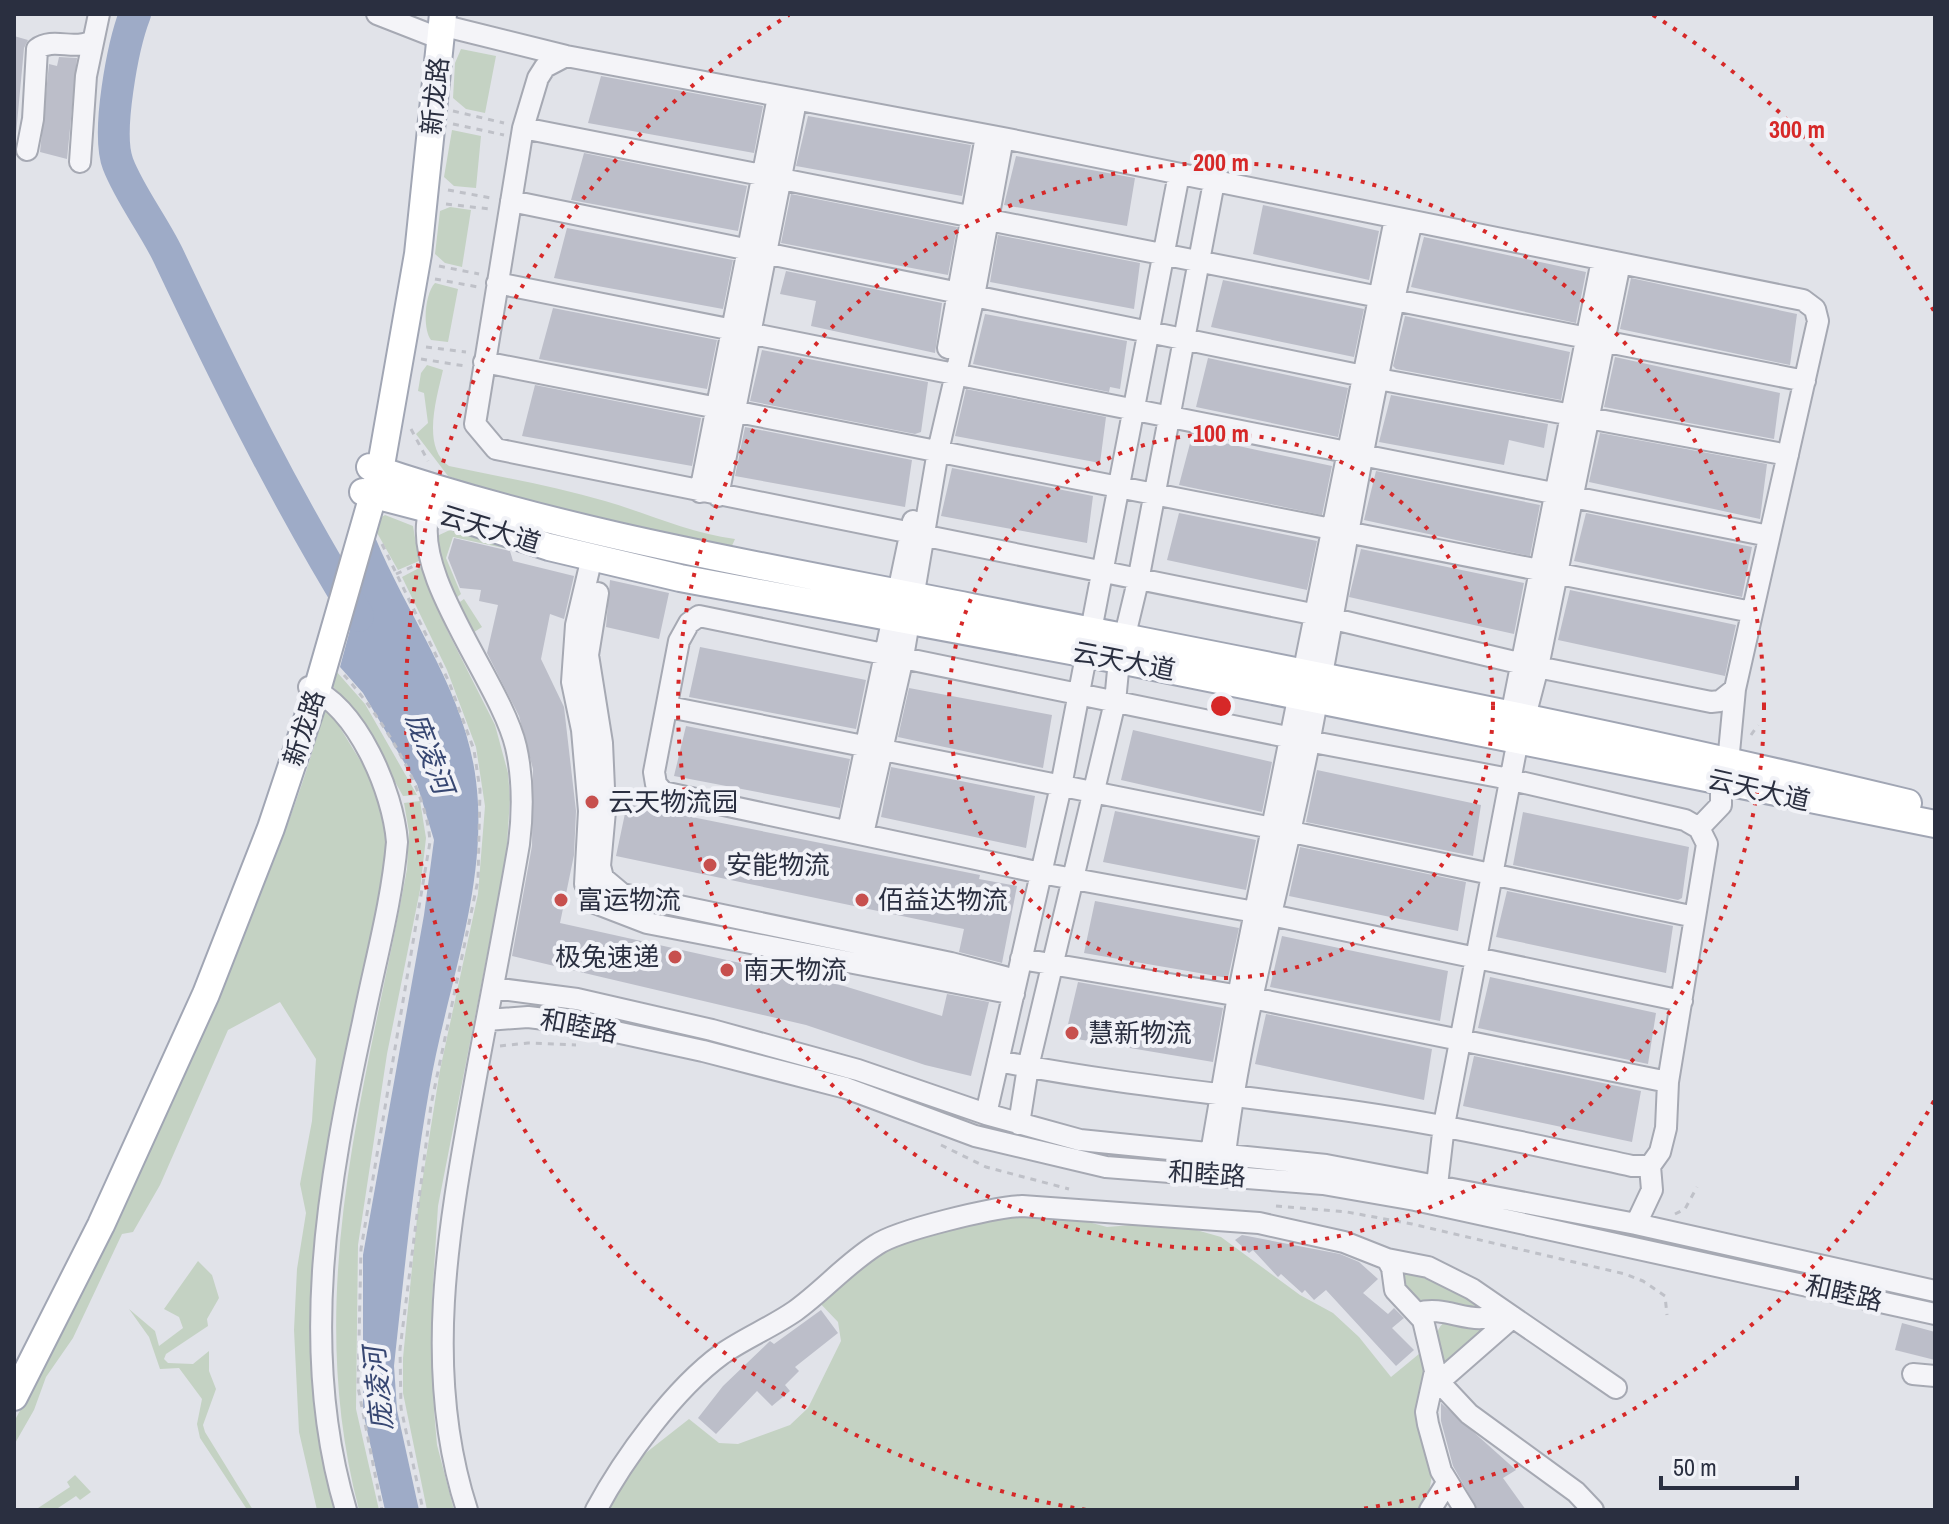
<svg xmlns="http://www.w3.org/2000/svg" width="1949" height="1524" viewBox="0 0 1949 1524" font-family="'Archivo Narrow','Noto Sans SC',sans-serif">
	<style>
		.green { fill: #c4d2c3 }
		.water { fill: #9eabc7 }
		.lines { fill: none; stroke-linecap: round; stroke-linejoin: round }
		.river { stroke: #9eabc7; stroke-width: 32 }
		.building { fill: #bcbec9 }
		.minor-casing { stroke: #a6a9b3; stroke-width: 24 }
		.major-casing { stroke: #a1a6b4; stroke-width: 30 }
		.path { stroke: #bfc1c8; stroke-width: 3; stroke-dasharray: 6 6; stroke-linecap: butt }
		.minor { stroke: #f4f4f8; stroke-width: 20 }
		.major { stroke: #fff; stroke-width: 26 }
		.ring { fill: none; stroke: #d62828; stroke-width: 4; stroke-dasharray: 4 8 }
		.poi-dot { fill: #c7504e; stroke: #f1f2f7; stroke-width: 3 }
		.labels { text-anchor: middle; stroke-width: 8; stroke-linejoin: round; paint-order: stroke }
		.street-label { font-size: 26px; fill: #2a2f40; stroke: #f1f2f7 }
		.poi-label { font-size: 26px; fill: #2a2f40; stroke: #f1f2f7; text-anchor: start }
		.water-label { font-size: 28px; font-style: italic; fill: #374772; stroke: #f1f2f7 }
		.centre { fill: #d62828; stroke: #f1f2f7; stroke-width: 4 }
		.ring-label { font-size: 24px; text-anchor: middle; font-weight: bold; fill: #d62828; stroke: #f1f2f7; stroke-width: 8; stroke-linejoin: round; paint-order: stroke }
	</style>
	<rect width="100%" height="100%" fill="#e1e3e9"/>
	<path class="green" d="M 461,49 L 496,56 L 485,113 L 466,109 L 453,98 L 455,63 Z
		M 452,130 L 481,136 L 476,188 L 454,186 L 444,177 Z
		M 450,207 L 471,210 L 462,267 L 445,263 L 435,254 L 440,211 Z
		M 435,283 L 458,289 L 448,342 L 431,340 C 422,328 425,293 435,283 Z
		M 427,365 L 443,370 C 437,397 421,447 449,466 C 501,477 554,486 605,501 C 649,514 690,533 735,539 L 731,548 L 682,541 L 492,492 L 448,476 L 416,434 L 428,423 L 424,393 L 418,391 L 421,373 Z
		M 385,515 L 413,526 L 419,561 L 398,570 L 376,531 L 380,518 Z
		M 452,529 L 466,531 L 508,549 L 453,537 L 446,558 L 461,594 L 455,599 L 439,559 L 437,536 Z
		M 421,567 L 447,630 L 495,725 L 508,773 L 510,799 L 506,858 L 438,1206 L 432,1301 L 434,1410 L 437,1445 L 454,1510 L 427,1510 L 403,1393 L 403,1358 L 418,1208 L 440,1070 L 478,894 L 485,806 L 476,747 L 447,670 L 402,577 Z
		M 464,599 L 482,627 L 471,634 L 457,604 Z
		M 336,671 L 365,704 L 417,795 L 403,796 L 357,714 L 331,684 Z
		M 326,705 L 379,791 L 389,845 L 318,1225 L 339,1510 L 317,1510 L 299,1432 L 294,1330 L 297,1269 L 306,1213 L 300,1184 L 312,1121 L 316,1059 L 280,1002 L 228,1030 L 160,1185 L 133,1232 L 122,1234 L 73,1338 L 46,1377 L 34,1410 L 14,1445 L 14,1422 C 88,1281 156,1136 220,989 C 260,897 300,802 326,705 Z
		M 420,801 L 426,838 L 420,890 L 387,1054 L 358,1245 L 356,1409 L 379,1510 L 359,1510 C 301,1288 367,1087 407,869 L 409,832 L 404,803 Z
		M 1004,1214 L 1077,1219 L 1107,1227 L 1168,1222 L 1221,1237 L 1300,1295 L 1333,1313 L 1359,1337 L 1391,1377 L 1425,1349 L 1432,1475 L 1426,1510 L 607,1510 L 638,1459 L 689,1419 L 719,1443 L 738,1444 L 790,1425 L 808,1408 L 841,1341 L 838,1322 L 816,1299 L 844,1273 L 904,1240 Z
		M 198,1261 L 212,1275 L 219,1298 L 207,1319 L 208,1326 L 166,1354 L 164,1359 L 168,1363 L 193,1364 L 209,1351 L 209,1371 L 216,1389 L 203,1425 L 205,1432 L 253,1510 L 246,1508 L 200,1438 L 197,1424 L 202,1399 L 179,1368 L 160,1369 L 149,1337 L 129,1309 L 155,1331 L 159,1346 L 183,1328 L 179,1317 L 164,1309 Z
		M 1402,1270 L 1442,1277 L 1488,1312 L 1426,1303 L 1401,1289 Z
		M 1449,1319 L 1493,1322 L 1441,1373 C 1438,1352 1428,1331 1449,1319 Z
		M 75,1475 L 91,1492 L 80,1500 L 76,1496 L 55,1510 L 35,1510 L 70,1487 L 67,1482 Z"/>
	<path class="water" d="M 375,537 C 408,617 466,693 476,781 C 489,885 446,989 429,1091 C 413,1182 404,1274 394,1366 L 397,1410 L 419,1510 L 385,1510 L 363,1412 L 363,1255 L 424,915 L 434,840 L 417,784 L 363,693 L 340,667 Z"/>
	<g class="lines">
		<path class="river" d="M 135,14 C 123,45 106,133 118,164 C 130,195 153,224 168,255 C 226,378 286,499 358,616"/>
	</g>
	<path class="building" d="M 14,36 L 28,40 L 24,48 L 15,145 Z
		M 59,57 L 77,58 L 67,159 L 40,152 L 49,64 L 57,66 Z
		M 601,76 L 763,106 L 754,153 L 588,123 Z
		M 808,116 L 971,145 L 962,196 L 796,166 Z
		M 584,153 L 747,186 L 738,231 L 571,200 Z
		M 1016,156 L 1135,178 L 1127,226 L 1004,205 Z
		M 791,194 L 957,227 L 948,275 L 781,243 Z
		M 1263,205 L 1379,231 L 1369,280 L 1253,254 Z
		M 567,228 L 733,260 L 723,309 L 554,278 Z
		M 998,235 L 1140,263 L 1134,309 L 990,282 Z
		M 1424,237 L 1586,272 L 1576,323 L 1411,287 Z
		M 786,271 L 942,303 L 935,353 L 811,326 L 816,301 L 780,294 Z
		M 1631,278 L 1797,314 L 1790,365 L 1620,329 Z
		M 1223,280 L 1364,309 L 1354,357 L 1211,327 Z
		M 553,308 L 717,340 L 707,389 L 539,359 Z
		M 985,314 L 1127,341 L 1120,389 L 1110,387 L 1109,392 L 973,364 Z
		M 1405,316 L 1570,352 L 1561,400 L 1396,369 L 1393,366 Z
		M 762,350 L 928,382 L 921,432 L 915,434 L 750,401 Z
		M 1615,357 L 1780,393 L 1774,439 L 1604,407 Z
		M 1208,358 L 1348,388 L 1338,437 L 1196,407 Z
		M 535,385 L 701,418 L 692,466 L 522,436 Z
		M 966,389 L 1106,417 L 1100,463 L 955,436 Z
		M 1391,395 L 1548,424 L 1544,448 L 1509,440 L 1504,465 L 1379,442 Z
		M 745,427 L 912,460 L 905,507 L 735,476 Z
		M 1600,433 L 1767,464 L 1760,519 L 1589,482 Z
		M 1192,436 L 1332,466 L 1322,515 L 1179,485 Z
		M 952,468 L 1093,496 L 1087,543 L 941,516 Z
		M 1376,471 L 1540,505 L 1530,556 L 1364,520 Z
		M 1179,513 L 1317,541 L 1307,590 L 1167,560 Z
		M 1586,513 L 1752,547 L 1742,597 L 1574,561 Z
		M 454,538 L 510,551 L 513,561 L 574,576 L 564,619 L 550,614 L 541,659 L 564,707 L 576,811 L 574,855 L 560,923 L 844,986 L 942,1016 L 947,994 L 989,1002 L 971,1076 L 925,1065 L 806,1025 L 512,956 L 532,846 L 533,769 L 519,716 L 487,653 L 498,605 L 479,601 L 481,590 L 460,588 L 448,558 Z
		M 1361,549 L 1524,583 L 1514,634 L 1349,597 Z
		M 610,580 L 669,593 L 659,639 L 606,627 Z
		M 1570,590 L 1736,625 L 1725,676 L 1558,640 Z
		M 700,647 L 866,680 L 856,729 L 689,697 Z
		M 909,688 L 1052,715 L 1043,768 L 898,737 Z
		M 686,726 L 850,759 L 840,808 L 674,776 Z
		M 1133,730 L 1272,762 L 1262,812 L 1121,780 Z
		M 891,767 L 1035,796 L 1026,848 L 881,817 Z
		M 1317,770 L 1481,805 L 1473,856 L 1306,822 Z
		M 627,804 L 980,875 L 979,879 L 1017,886 L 1002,963 L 959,952 L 964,929 L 616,856 Z
		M 1115,811 L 1256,840 L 1246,890 L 1103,862 Z
		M 1523,812 L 1689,847 L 1682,898 L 1678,900 L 1513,865 Z
		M 1300,847 L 1466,882 L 1458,931 L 1289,896 Z
		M 1507,891 L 1673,926 L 1666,973 L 1496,937 Z
		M 1095,901 L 1239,928 L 1228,978 L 1084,953 Z
		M 1282,936 L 1448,971 L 1440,1021 L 1270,987 Z
		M 1490,977 L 1656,1013 L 1648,1064 L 1478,1028 Z
		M 1078,982 L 1223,1008 L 1213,1062 L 1065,1037 Z
		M 1266,1014 L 1432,1049 L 1424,1100 L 1255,1064 Z
		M 1474,1056 L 1641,1091 L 1632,1142 L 1463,1106 Z
		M 1242,1235 L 1340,1254 L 1359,1262 L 1378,1279 L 1363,1293 L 1388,1314 L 1394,1308 L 1404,1318 L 1392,1328 L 1414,1350 L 1396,1366 L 1326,1290 L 1314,1300 L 1305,1290 L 1302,1293 L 1281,1274 L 1278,1277 L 1253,1250 L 1249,1253 L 1235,1240 Z
		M 821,1310 L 838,1333 L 795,1367 L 799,1371 L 785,1385 L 790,1391 L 772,1406 L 757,1391 L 716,1434 L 698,1418 L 723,1386 L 770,1341 L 774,1344 Z
		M 1902,1323 L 1935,1332 L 1935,1360 L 1895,1350 Z
		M 1441,1403 L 1516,1470 L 1503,1478 L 1526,1510 L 1478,1510 L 1453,1466 L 1441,1421 Z"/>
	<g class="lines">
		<defs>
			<path id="minor" d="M 377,14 L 441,39
				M 453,28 L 566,56 L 1003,138 L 1803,300 L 1815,309 L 1818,321 L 1735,689 L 1720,701 L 1711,702 L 1523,664 L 1317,615 L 496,449 L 475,424 L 523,128 L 538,78 L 545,67 L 566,56
				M 523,128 L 1805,381
				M 27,150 L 33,119 L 37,49 C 53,37 75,51 92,41
				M 80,162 L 86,76 L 99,14
				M 511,201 L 1378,379 L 1788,455
				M 497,283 L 1769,536
				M 948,348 L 986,136
				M 484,362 C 907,444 1329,532 1752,612
				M 700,492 L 778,97
				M 718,496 L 796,101
				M 430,510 C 408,573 501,682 516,747 C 523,778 523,812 519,844 C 506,920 491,995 477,1071 C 451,1216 420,1365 467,1510
				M 592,557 L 576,625 L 572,682 L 582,730 L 589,811 L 585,884 L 595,903 L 647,923 L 1014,994
				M 598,593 L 588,655 L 602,743 L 605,811 L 600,866 L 603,878 L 622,894 L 951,963 L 1016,980
				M 309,687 C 358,708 393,791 397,842 C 392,902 375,962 363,1022 C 328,1181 298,1350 346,1510
				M 669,707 L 1287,831 L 1695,917
				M 1509,726 L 1602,260
				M 1728,763 L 1735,689
				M 1699,828 L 1721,805 L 1721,781
				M 848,831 L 913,521
				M 863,834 L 903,657 L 938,451 L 974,296 L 1003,138
				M 1021,959 L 1252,998 L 1668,1082
				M 493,988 L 577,999 L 712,1030 L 858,1070 L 986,1114 L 1080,1140 L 1326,1165 L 1636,1224 L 1935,1291
				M 487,1020 L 528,1017 L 570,1022 L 703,1051 L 846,1088 L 975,1136 L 1106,1167 L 1323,1184 L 1415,1200 L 1935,1314
				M 998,1061 C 1110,1083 1216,1093 1328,1108 C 1430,1121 1531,1144 1632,1166 L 1650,1166 L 1660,1152 L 1666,1128 L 1668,1082 L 1707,844 L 1699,828 L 1685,820 L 1499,777 L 1292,738 L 699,616 L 689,623 L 679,641 L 654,772 L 656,784 L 663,792 L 1041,873 L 1271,915 L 1682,1001
				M 986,1114 L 1061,786 L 1179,174
				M 1019,1124 L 1028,1067 L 1115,702 L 1119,660 L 1138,581 L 1214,182
				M 1211,1153 L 1238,996 L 1395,219
				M 1225,1154 C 1242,1014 1283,877 1310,738 C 1343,566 1371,392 1412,221
				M 1437,1185 L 1444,1125 L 1515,755 L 1538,667 L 1620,263
				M 1636,1224 L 1652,1190 L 1650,1166
				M 1387,1259 L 1428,1267 L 1472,1289 L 1616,1388
				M 1418,1313 C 1448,1304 1475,1330 1502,1311
				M 1913,1374 L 1935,1376
				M 1439,1382 L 1469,1414 L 1576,1492 L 1593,1510
				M 1433,1387 L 1513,1317
				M 596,1510 C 624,1458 674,1389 722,1354 C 745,1338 772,1327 795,1311 C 823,1291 846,1264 876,1245 C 898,1230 994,1207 1022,1206 L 1259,1223 L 1344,1242 L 1387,1259 L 1392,1268 L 1395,1290 L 1423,1320 L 1435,1371 L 1426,1412 L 1428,1424 L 1441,1471 L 1465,1510
				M 1430,1510 L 1447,1483"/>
			<path id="major" d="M 370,467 C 566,534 769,567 971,607 C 1284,669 1598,728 1908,803
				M 363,492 L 455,516 L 549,547 L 680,578 L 1119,660 L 1935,824
				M 14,1397 L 101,1225 L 206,994 L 271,828 L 317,690 L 380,471 L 418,254 L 443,14"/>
		</defs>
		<use href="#minor" class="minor-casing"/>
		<use href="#major" class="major-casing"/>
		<path class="path" d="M 453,111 L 504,123
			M 453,124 L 504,135
			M 448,190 L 491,198
			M 446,204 L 490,209
			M 439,266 L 479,274
			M 435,279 L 478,287
			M 426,347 L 466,352
			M 421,359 L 465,366
			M 411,429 L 428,461
			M 382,544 L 449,682 L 474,750 L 480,790 L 478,880 L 431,1105 L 400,1349 L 401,1408 L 423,1510
			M 396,574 L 414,566
			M 344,675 C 380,715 427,787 430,842 L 361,1249 L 358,1387 L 382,1510
			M 1751,735 L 1758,725
			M 500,1046 L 528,1043 L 576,1045
			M 941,1145 L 986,1167 L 1069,1189
			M 1276,1206 L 1347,1212 L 1412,1224 L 1625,1274 L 1643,1281 L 1665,1296 L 1667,1315
			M 1675,1214 L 1685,1209 L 1697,1187"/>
		<use href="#minor" class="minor"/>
		<use href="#major" class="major"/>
	</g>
	<g class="ring">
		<circle cx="1221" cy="706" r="272"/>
		<circle cx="1221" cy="706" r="543"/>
		<path d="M1934 1101A815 815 0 0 1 1356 1510M1086 1510A815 815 0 0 1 789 15M1653 15A815 815 0 0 1 1934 311"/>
	</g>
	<g class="poi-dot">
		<circle cx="592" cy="802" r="8"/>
		<circle cx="710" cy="865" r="8"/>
		<circle cx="561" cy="900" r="8"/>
		<circle cx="862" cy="900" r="8"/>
		<circle cx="675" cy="957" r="8"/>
		<circle cx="727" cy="970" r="8"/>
		<circle cx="1072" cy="1033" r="8"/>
	</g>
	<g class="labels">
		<g class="street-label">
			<text transform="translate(435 96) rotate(-84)" y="9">新龙路</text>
			<text transform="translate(490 529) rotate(17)" y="9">云天大道</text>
			<text transform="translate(1124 661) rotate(11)" y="9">云天大道</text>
			<text transform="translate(304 728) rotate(-72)" y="9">新龙路</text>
			<text transform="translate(1759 790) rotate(13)" y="9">云天大道</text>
			<text transform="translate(579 1026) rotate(11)" y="9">和睦路</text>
			<text transform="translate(1207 1174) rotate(4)" y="9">和睦路</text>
			<text transform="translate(1844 1293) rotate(13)" y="9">和睦路</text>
		</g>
		<g class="poi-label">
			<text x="608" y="811">云天物流园</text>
			<text x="726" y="874">安能物流</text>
			<text x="577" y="909">富运物流</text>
			<text x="878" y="909">佰益达物流</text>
			<text x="659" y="966" text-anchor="end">极兔速递</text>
			<text x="743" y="979">南天物流</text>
			<text x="1088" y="1042">慧新物流</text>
		</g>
		<g class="water-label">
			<text transform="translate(430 753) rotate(69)" y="10">庞凌河</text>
			<text transform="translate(378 1389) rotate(-96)" y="10">庞凌河</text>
		</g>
	</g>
	<circle cx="1221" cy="706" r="12" class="centre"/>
	<g class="ring-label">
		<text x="1797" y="138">300 m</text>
		<text x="1221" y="171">200 m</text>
		<text x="1221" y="442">100 m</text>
	</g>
	<rect width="1949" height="1524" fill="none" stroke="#2a2f40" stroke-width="32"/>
	<path d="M1661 1476v12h136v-12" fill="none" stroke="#2a2f40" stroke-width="4"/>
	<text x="1673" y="1476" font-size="24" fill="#2a2f40" stroke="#f1f2f7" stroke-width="6" paint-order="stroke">50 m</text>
</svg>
